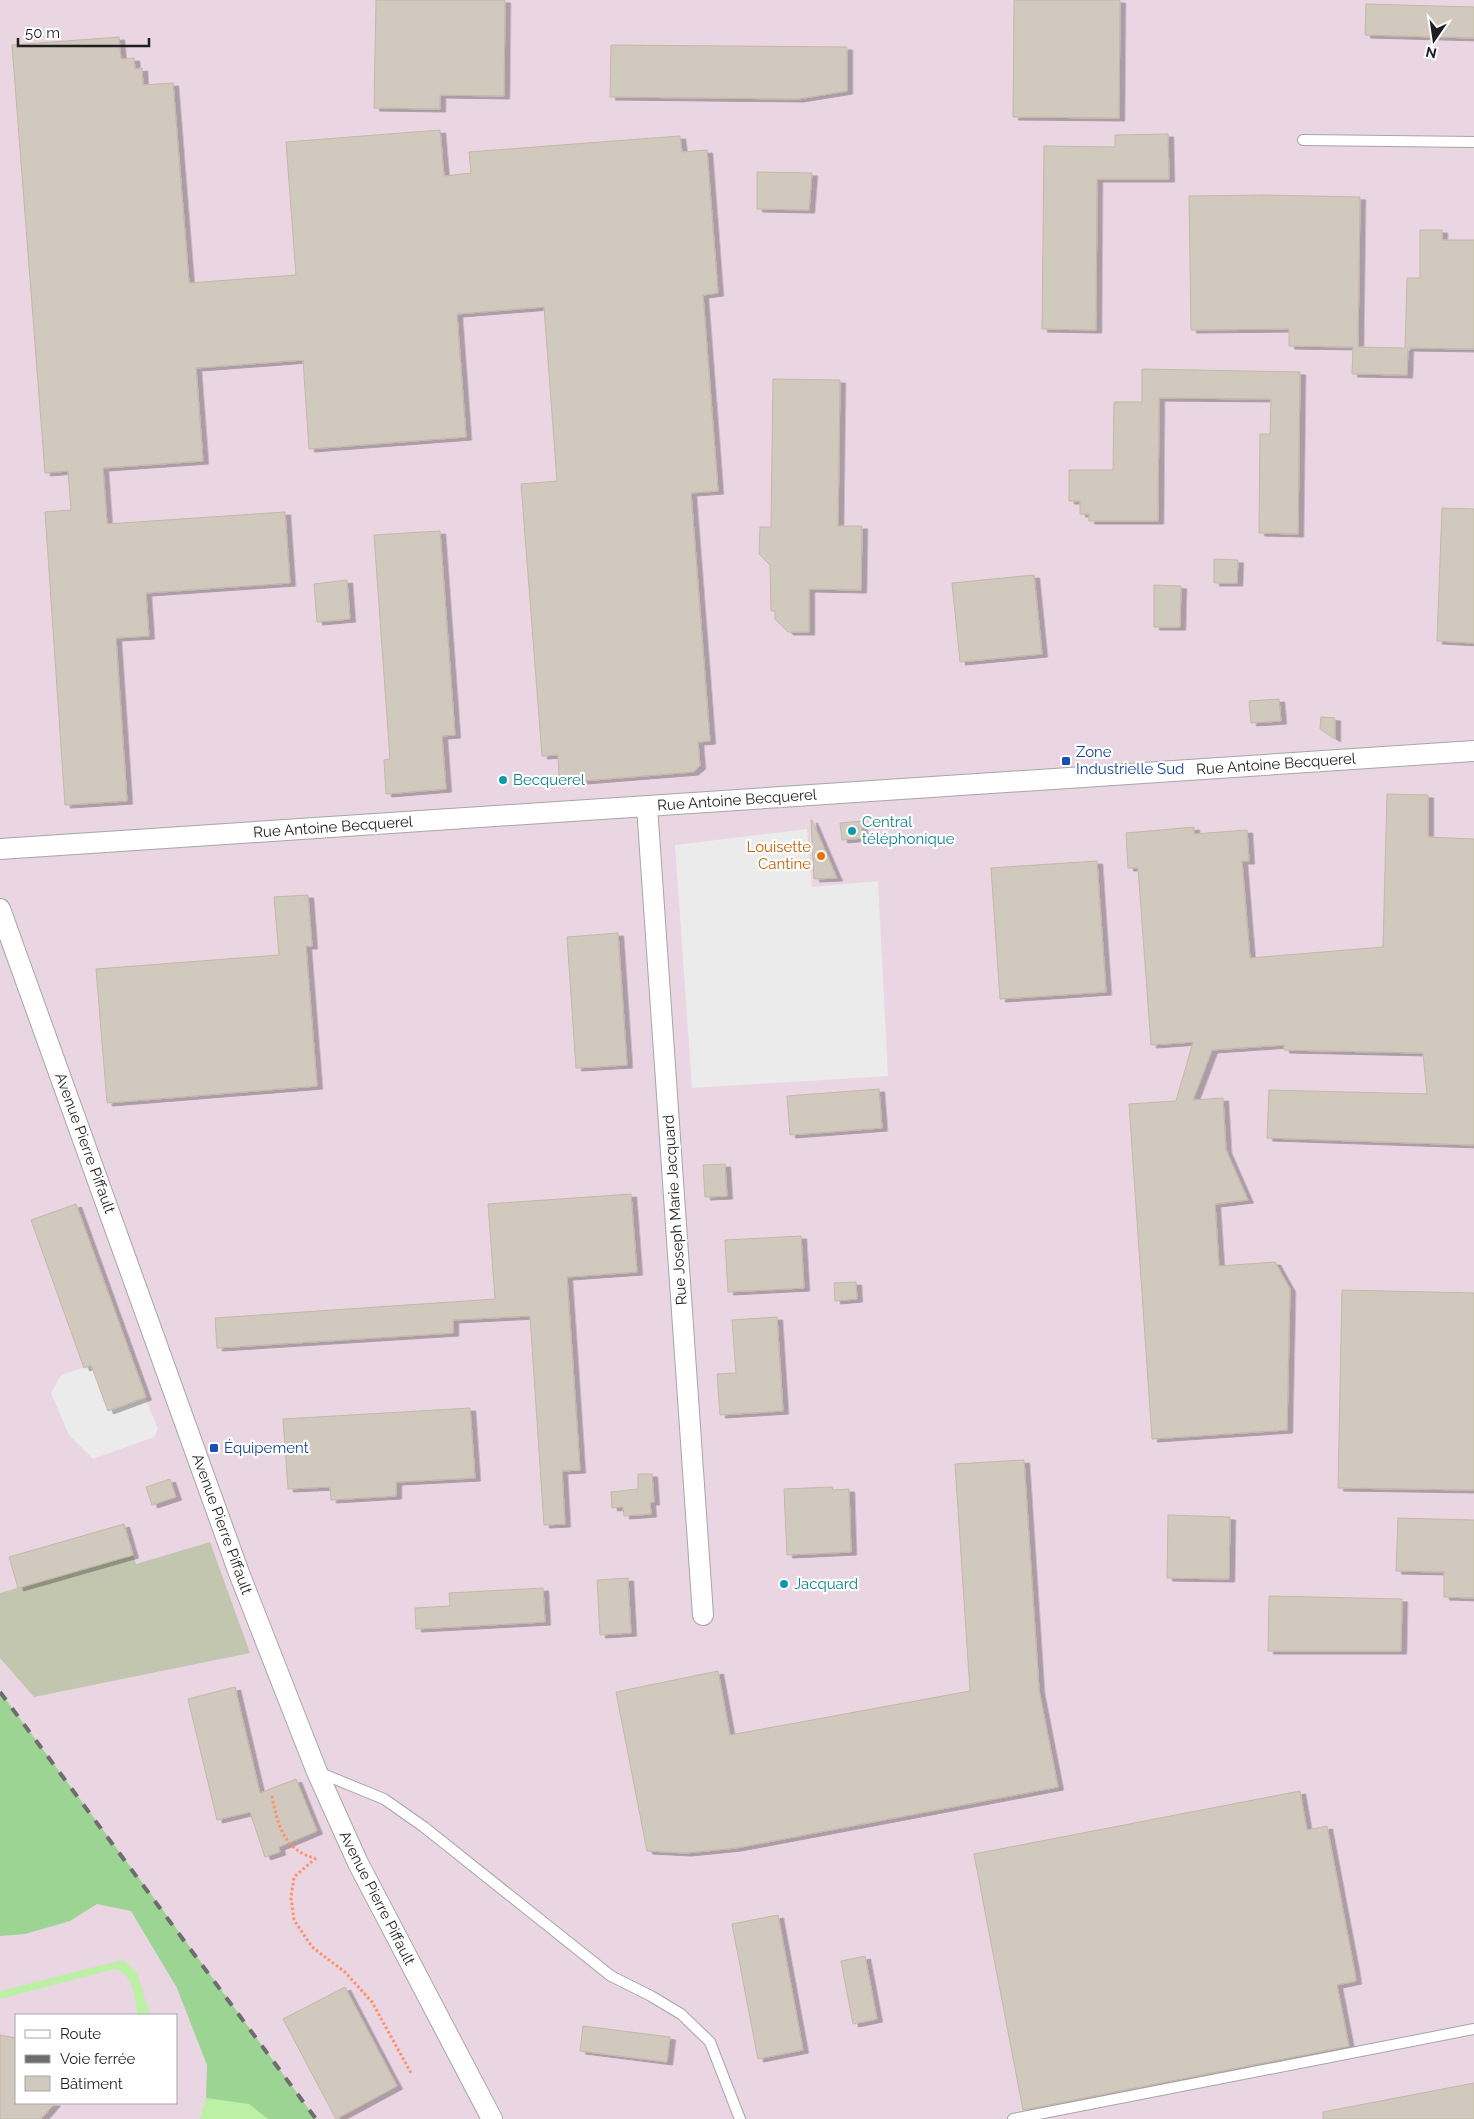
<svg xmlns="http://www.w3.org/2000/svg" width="1474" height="2119" viewBox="0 0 1474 2119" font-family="Raleway,sans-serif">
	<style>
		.industrial { fill: #ead5e3; fill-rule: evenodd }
		.construction { fill: #c2c6ae }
		.grass { fill: #bcf0a5 }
		.forest { fill: #9cd494 }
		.parking { fill: #ebebeb }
		.building { fill: #d1c9bd; stroke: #c4b8a5; filter: url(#shadow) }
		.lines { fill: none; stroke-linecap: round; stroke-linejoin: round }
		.lane-casing { stroke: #a6a6a6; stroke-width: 12 }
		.street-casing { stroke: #a6a6a6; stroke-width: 22 }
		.path { stroke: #ff9167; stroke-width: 3; stroke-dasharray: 2.5 2.5; stroke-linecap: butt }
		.lane { stroke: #fff; stroke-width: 10 }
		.street { stroke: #fff; stroke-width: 20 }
		.rail { stroke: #6d6d6d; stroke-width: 4; stroke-dasharray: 10 10; stroke-linecap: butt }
		.transit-dot { fill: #1a4fb4; stroke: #fff; stroke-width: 2 }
		.culture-dot { fill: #0f9aa8; stroke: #fff; stroke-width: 2 }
		.food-dot { fill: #e8710a; stroke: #fff; stroke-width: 2 }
		.labels { text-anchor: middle; stroke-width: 4.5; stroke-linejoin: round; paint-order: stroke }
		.transit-label { font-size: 15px; fill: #164399; stroke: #fff; text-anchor: start }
		.street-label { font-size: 15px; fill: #1f1f1f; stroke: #fff }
		.culture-label { font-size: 15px; fill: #0d838f; stroke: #fff; text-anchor: start }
		.food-label { font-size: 15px; fill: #c56008; stroke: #fff; text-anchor: end }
	</style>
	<defs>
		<filter id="shadow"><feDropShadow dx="5.5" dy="3" stdDeviation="0" flood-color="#0004"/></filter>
	</defs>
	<rect width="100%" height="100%" fill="#f1efe4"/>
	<path class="industrial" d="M 0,0 L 1474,0 L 1474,2119 L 0,2119 ZM 16,2015 L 176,2015 L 176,2103 L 16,2103 Z"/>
	<path class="construction" d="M 210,1542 L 250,1653 L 34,1697 L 0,1658 L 0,1593 L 133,1555 L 136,1564 Z"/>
	<path class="grass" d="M 122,1960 L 137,1972 L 150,2015 L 138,2015 C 134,1998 134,1974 115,1969 L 0,1999 L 0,1991 Z
		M 206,2098 L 249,2104 L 268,2119 L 200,2119 Z"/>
	<path class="forest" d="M 0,1692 L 165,1913 L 316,2119 L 268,2119 L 249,2104 L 206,2098 L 207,2065 L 177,1988 L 131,1911 L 97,1904 L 70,1921 L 25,1934 L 0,1936 Z"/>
	<path class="parking" d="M 807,829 L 812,887 L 878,881 L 888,1076 L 692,1088 L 675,845 Z
		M 91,1365 L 108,1411 L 145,1397 L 158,1429 L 154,1437 L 93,1459 L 69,1435 L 51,1393 L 61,1375 Z"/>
	<path class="building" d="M 376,0 L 505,0 L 504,96 L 440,95 L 440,109 L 374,108 Z
		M 1014,0 L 1120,0 L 1119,118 L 1013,117 Z
		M 1366,4 L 1474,7 L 1474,38 L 1365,35 Z
		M 119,37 L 121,59 L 134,58 L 135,69 L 142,68 L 143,85 L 173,83 L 189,283 L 296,275 L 286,142 L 440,130 L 444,176 L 471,173 L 469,152 L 680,136 L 682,152 L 707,150 L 718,293 L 703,295 L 718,491 L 691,493 L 710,741 L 698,742 L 700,766 L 693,772 L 569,782 L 559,776 L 558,755 L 542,756 L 521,484 L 557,481 L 544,307 L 457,314 L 466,437 L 309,449 L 303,360 L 196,368 L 203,461 L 103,468 L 107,524 L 285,512 L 290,583 L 146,593 L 149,636 L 116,638 L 127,801 L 65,805 L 45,512 L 71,510 L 68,471 L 45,473 L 12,45 Z
		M 611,45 L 847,47 L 847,91 L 798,99 L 610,97 Z
		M 1168,134 L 1169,179 L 1097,179 L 1096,330 L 1042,329 L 1044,146 L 1115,147 L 1115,135 Z
		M 757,172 L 812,173 L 809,210 L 757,209 Z
		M 1266,195 L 1360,197 L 1358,347 L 1405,348 L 1407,278 L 1420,278 L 1420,230 L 1442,230 L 1442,240 L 1474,240 L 1474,349 L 1408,348 L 1407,375 L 1352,374 L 1353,347 L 1289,346 L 1289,329 L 1191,330 L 1189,196 Z
		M 1142,369 L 1300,372 L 1298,534 L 1259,533 L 1260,434 L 1270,434 L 1271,399 L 1159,398 L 1158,521 L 1089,521 L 1089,514 L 1080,514 L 1080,501 L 1069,501 L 1069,470 L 1113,470 L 1114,402 L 1142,402 Z
		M 773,379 L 840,380 L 838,526 L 862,526 L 861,590 L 809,589 L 809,632 L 788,632 L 775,619 L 775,611 L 771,611 L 770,565 L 759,554 L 760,527 L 771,527 Z
		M 1442,508 L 1474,509 L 1474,643 L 1437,641 Z
		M 440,531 L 455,735 L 442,736 L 446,789 L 386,794 L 384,760 L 390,759 L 374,535 Z
		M 1214,559 L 1238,560 L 1237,583 L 1214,583 Z
		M 1034,575 L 1042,654 L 960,662 L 952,583 Z
		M 347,580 L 350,619 L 317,622 L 314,584 Z
		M 1154,585 L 1181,586 L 1180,627 L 1154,627 Z
		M 1279,699 L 1281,721 L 1251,723 L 1249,701 Z
		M 1321,717 L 1335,718 L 1335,739 L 1320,729 Z
		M 1387,794 L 1428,795 L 1428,837 L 1474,839 L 1474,1145 L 1267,1138 L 1269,1090 L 1427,1094 L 1423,1053 L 1284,1050 L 1284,1045 L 1212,1050 L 1193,1100 L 1223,1098 L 1226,1150 L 1248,1200 L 1215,1204 L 1219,1266 L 1275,1262 L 1290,1289 L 1287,1430 L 1152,1439 L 1129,1104 L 1176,1101 L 1193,1042 L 1151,1045 L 1138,868 L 1128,868 L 1126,833 L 1194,827 L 1194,834 L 1247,830 L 1249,861 L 1242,861 L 1250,958 L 1383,947 Z
		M 811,820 L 812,820 L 837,878 L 814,879 Z
		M 861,821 L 863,838 L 842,840 L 840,823 Z
		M 1097,861 L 1106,992 L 1000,999 L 991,868 Z
		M 308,895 L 312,946 L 306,946 L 317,1086 L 107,1103 L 96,969 L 279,955 L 274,897 Z
		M 618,933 L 627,1065 L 576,1068 L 567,937 Z
		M 879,1089 L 882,1128 L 790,1135 L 787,1096 Z
		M 725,1164 L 727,1196 L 705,1197 L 703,1165 Z
		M 631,1194 L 637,1272 L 567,1277 L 580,1470 L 562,1471 L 565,1524 L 544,1525 L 530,1316 L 453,1320 L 453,1333 L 217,1348 L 215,1318 L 495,1299 L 488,1204 Z
		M 76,1204 L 146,1397 L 108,1411 L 91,1365 L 84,1368 L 31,1220 Z
		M 801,1236 L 804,1288 L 728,1292 L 725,1240 Z
		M 856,1282 L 857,1299 L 835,1301 L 834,1283 Z
		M 1342,1290 L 1474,1293 L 1474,1490 L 1338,1488 Z
		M 777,1317 L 783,1411 L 720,1415 L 717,1374 L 736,1373 L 732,1320 Z
		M 470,1408 L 475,1478 L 396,1482 L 396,1496 L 331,1500 L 330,1487 L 288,1489 L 283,1419 Z
		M 1024,1460 L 1039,1690 L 1058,1787 L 736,1848 L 686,1853 L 647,1851 L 616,1692 L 718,1671 L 730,1735 L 970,1691 L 955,1464 Z
		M 638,1474 L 652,1474 L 654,1502 L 650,1502 L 651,1514 L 624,1516 L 623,1507 L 612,1508 L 611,1492 L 638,1489 Z
		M 170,1479 L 176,1497 L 152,1505 L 146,1487 Z
		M 832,1487 L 833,1490 L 849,1489 L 851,1552 L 787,1555 L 784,1489 Z
		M 1168,1515 L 1230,1517 L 1229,1579 L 1167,1578 Z
		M 1398,1518 L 1474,1520 L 1474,1598 L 1444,1597 L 1444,1572 L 1396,1571 Z
		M 124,1524 L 133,1555 L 18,1588 L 9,1557 Z
		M 628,1578 L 631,1633 L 600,1635 L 597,1580 Z
		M 543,1588 L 545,1622 L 416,1629 L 415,1608 L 450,1606 L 449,1593 Z
		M 1269,1596 L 1402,1599 L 1401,1651 L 1268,1651 Z
		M 235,1687 L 260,1793 L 296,1779 L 317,1831 L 279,1847 L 280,1852 L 265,1857 L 250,1812 L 217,1820 L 188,1699 Z
		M 1300,1791 L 1307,1830 L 1327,1826 L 1354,1968 L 1356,1981 L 1337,1985 L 1349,2046 L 1023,2110 L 974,1854 Z
		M 778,1915 L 803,2050 L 758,2059 L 732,1924 Z
		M 865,1956 L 877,2019 L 853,2024 L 841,1961 Z
		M 345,1987 L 397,2086 L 336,2119 L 283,2019 Z
		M 583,2026 L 670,2037 L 667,2062 L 580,2051 Z
		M 0,2035 L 16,2038 L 16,2103 L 55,2103 L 41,2119 L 0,2119 Z
		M 1474,2083 L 1474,2119 L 1323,2119 L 1323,2112 Z"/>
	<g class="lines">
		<defs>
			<path id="lane" d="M 1303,140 L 1474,142
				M 318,1772 L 384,1799 L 424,1827 L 611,1976 L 651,1996 L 681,2014 L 710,2042 L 740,2119
				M 1013,2119 L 1474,2029"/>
			<path id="street" d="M 647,806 L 703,1615
				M 0,849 L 1474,751
				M 0,909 L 239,1573 L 317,1772 L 358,1863 L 492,2119"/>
		</defs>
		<use href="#lane" class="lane-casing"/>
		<use href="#street" class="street-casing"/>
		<path class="path" d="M 272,1796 C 277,1823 284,1851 315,1858
			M 316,1858 L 294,1877 L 291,1898 L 294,1920 L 312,1947 L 345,1972 L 372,2002 L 411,2073"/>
		<use href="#lane" class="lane"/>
		<use href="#street" class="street"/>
		<path class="rail" d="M 0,1692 L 316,2119"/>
	</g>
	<g class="transit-dot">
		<rect x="1061" y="756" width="10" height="10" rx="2.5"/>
		<rect x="209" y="1443" width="10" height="10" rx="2.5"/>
	</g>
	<g class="culture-dot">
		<circle cx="503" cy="780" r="5"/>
		<circle cx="852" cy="831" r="5"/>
		<circle cx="784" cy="1584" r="5"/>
	</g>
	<circle class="food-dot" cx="821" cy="856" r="5"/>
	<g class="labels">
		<g class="transit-label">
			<text x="1076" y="757">Zone<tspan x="1076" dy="17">Industrielle Sud</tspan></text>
			<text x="224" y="1453">Équipement</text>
		</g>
		<g class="street-label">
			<text transform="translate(1276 764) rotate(-4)" y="5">Rue Antoine Becquerel</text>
			<text transform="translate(737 800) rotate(-4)" y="5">Rue Antoine Becquerel</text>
			<text transform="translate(333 827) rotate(-4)" y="5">Rue Antoine Becquerel</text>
			<text transform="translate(85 1143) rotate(70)" y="5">Avenue Pierre Piffault</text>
			<text transform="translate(675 1210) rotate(-94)" y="5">Rue Joseph Marie Jacquard</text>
			<text transform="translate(222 1524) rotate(70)" y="5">Avenue Pierre Piffault</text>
			<text transform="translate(377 1898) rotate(63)" y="5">Avenue Pierre Piffault</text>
		</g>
		<g class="culture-label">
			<text x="513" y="785">Becquerel</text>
			<text x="862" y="827">Central<tspan x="862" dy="17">téléphonique</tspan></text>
			<text x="794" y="1589">Jacquard</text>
		</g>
		<g class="food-label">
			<text x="811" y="852">Louisette<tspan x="811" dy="17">Cantine</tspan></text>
		</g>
	</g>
	<rect x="15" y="2014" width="162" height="90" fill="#ffffff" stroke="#a5a5a5"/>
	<rect x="25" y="2030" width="25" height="8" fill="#ffffff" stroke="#a5a5a5"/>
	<text x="60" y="2039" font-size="15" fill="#1f1f1f">Route</text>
	<rect x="25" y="2055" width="25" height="8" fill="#6d6d6d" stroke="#a5a5a5"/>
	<text x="60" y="2064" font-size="15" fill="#1f1f1f">Voie ferrée</text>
	<rect x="25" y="2076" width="25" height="15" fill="#d1c9bd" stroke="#a5a5a5"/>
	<text x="60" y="2089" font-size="15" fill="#1f1f1f">Bâtiment</text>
	<g transform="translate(1434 40) rotate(193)" stroke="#ffffff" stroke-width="4" paint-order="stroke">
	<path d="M0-4L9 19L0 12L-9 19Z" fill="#1f1f1f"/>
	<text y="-8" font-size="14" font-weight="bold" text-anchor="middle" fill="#1f1f1f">N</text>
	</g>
	<path d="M18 38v8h131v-8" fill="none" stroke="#1f1f1f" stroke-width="2.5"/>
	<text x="25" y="38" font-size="15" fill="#1f1f1f" stroke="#ffffff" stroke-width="4" paint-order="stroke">50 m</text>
</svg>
